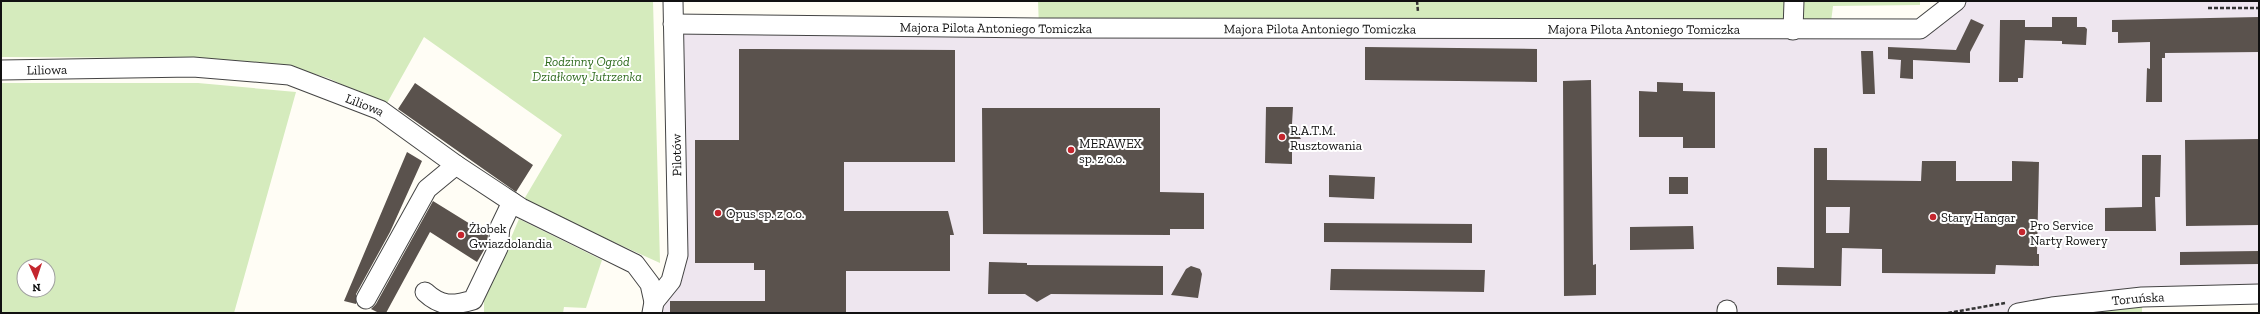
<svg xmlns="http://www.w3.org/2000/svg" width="2260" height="314" viewBox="0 0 2260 314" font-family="'Zilla Slab',serif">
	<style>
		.industrial { fill: #eee6ef }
		.green { fill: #d5ebbd; fill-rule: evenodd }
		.building { fill: #5a524d; fill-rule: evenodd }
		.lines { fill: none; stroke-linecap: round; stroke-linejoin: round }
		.minor-casing { stroke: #444; stroke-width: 21 }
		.path { stroke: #333; stroke-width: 2.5; stroke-dasharray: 4 2; stroke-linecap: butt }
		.minor { stroke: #fff; stroke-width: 19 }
		.poi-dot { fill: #c4262e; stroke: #fff; stroke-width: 1.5 }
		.labels { text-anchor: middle; stroke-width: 4; stroke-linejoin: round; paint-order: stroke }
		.street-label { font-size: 13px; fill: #111; stroke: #fff }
		.park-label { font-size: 13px; font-style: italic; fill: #2f6b1f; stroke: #fff }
		.poi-label { font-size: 13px; fill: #111; stroke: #fff; text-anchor: start }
	</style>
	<rect width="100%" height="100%" fill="#fffdf5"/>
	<path class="industrial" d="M 1956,1 L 2259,1 L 2259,294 L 2018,313 L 652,313 L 671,281 L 673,24 L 1920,29 Z"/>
	<path class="green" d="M 1,1 L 653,1 L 660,263 L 523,201 L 562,135 L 424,37 L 386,105 L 328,78 L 291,67 L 193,58 L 1,57 Z
		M 1038,1 L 1920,1 L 1920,5 L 1833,6 L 1830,30 L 1039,28 Z
		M 1,83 L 198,83 L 296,92 L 234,313 L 1,313 ZM 24,266 L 48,266 L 48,290 L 24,290 Z
		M 519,219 L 602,260 L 586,308 L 564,307 L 563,313 L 484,313 L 484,301 Z
		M 2142,297 L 2142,313 L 2074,313 Z"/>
	<path class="building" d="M 2052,17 L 2077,17 L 2077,27 L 2085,27 L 2087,29 L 2086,45 L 2062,44 L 2062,41 L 2025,40 L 2023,78 L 2018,78 L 2018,82 L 1999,82 L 2000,20 L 2025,20 L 2025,27 L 2052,27 Z
		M 2259,17 L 2259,52 L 2165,53 L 2165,58 L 2162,58 L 2162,102 L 2146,102 L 2147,68 L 2150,69 L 2150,42 L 2118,43 L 2118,32 L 2112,32 L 2112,20 Z
		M 1971,19 L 1984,25 L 1970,52 L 1970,63 L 1913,60 L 1913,79 L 1900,78 L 1901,60 L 1888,59 L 1888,47 L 1956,50 Z
		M 1365,47 L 1537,49 L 1537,82 L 1365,80 Z
		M 739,49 L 955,50 L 955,162 L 844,162 L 844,211 L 948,211 L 954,235 L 950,235 L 950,271 L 846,271 L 846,313 L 670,313 L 670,301 L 765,301 L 765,270 L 754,270 L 754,263 L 695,263 L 695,140 L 739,140 Z
		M 1861,51 L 1873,51 L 1875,94 L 1863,94 Z
		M 1591,80 L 1593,265 L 1596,264 L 1596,295 L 1564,296 L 1563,81 Z
		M 1657,82 L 1683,83 L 1683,91 L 1715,92 L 1715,148 L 1683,148 L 1683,137 L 1639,137 L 1639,91 L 1657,92 Z
		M 415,83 L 533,165 L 516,192 L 398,109 Z
		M 1266,107 L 1293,107 L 1292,124 L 1301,139 L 1292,139 L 1292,164 L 1265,163 Z
		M 982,108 L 1160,108 L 1160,192 L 1204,193 L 1204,229 L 1170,229 L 1170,235 L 983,234 Z
		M 2259,139 L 2259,225 L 2186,226 L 2185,140 Z
		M 1814,148 L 1827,148 L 1827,180 L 1921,181 L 1922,161 L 1956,161 L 1956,181 L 2012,181 L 2012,161 L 2039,162 L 2037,254 L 2039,254 L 2039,266 L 1996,265 L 1995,274 L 1882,273 L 1882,249 L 1842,248 L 1841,286 L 1777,285 L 1777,267 L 1814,268 ZM 1826,207 L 1850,207 L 1849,233 L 1826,233 Z
		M 407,152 L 422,161 L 390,232 L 356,294 L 356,304 L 344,301 Z
		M 2142,155 L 2161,155 L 2160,197 L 2155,197 L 2156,231 L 2105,231 L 2105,208 L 2142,207 Z
		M 1329,175 L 1375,177 L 1374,199 L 1329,197 Z
		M 1669,177 L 1688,177 L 1688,194 L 1669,194 Z
		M 433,201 L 488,235 L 487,245 L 477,262 L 430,232 L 386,313 L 379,313 L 371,309 L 376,304 Z
		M 1324,223 L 1472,224 L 1472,243 L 1324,242 Z
		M 1693,226 L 1694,249 L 1630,250 L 1630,227 Z
		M 2259,251 L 2259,264 L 2180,265 L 2180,252 Z
		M 989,262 L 1027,263 L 1027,265 L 1163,266 L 1163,295 L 1051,294 L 1037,302 L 1025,294 L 988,294 Z
		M 1191,266 L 1200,269 L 1202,274 L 1198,298 L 1171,295 L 1186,269 Z
		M 1331,269 L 1485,270 L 1484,292 L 1330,290 Z"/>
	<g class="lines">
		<defs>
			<g id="minor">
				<path id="s1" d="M 673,24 L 1039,28 L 1920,29 L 1956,1"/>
				<path d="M 1793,30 L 1794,1"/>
				<path id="s2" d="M 1,70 L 193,67 L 289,75 L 380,110 L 456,165 L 521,208 L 635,264 L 650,284 L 654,302 L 652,313"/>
				<path d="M 425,292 C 441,307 453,306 473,300 L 498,248 L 500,227 L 512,202"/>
				<path d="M 366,299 L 427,189 L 456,165"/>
				<path d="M 654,302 L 671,281 L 678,255 L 673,1"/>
				<path d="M 1727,310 L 1727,313"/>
				<path id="s3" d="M 2018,313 L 2052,307 L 2142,297 L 2259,294"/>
			</g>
		</defs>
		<use href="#minor" class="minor-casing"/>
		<path class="path" d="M 1417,1 L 1418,12
			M 2208,8 L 2259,8
			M 1948,313 L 2005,303"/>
		<use href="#minor" class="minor"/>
	</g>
	<g class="poi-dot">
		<circle cx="1282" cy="137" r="4"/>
		<circle cx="1071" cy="150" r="4"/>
		<circle cx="718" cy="213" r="4"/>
		<circle cx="1933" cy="217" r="4"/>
		<circle cx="2022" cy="232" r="4"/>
		<circle cx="461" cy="235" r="4"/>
	</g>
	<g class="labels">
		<g class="street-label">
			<text dy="5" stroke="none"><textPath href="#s1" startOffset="323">Majora Pilota Antoniego Tomiczka</textPath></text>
			<text dy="5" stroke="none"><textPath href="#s1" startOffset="647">Majora Pilota Antoniego Tomiczka</textPath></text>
			<text dy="5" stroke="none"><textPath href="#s1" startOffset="971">Majora Pilota Antoniego Tomiczka</textPath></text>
			<text dy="5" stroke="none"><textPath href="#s2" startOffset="46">Liliowa</textPath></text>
			<text dy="5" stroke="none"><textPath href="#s2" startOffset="370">Liliowa</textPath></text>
			<text transform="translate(676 155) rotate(-91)" y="5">Pilotów</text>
			<text dy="5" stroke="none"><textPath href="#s3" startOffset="121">Toruńska</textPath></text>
		</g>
		<g class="park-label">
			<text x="587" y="66">Rodzinny Ogród<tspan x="587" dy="15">Działkowy Jutrzenka</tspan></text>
		</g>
		<g class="poi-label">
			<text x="1290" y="135">R.A.T.M.<tspan x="1290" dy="15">Rusztowania</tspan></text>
			<text x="1079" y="148">MERAWEX<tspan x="1079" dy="15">sp. z o.o.</tspan></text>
			<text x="726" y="218">Opus sp. z o.o.</text>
			<text x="1941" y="222">Stary Hangar</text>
			<text x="2030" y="230">Pro Service<tspan x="2030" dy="15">Narty Rowery</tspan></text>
			<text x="469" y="233">Żłobek<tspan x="469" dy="15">Gwiazdolandia</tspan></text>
		</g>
	</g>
	<rect width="2260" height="314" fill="none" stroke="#111111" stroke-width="4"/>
	<g transform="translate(36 278) rotate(177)"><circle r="19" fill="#ffffff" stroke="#a0a0a0"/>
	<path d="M0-3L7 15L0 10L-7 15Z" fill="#c4262e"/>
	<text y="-6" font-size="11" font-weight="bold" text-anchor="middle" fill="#111111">N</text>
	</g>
</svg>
